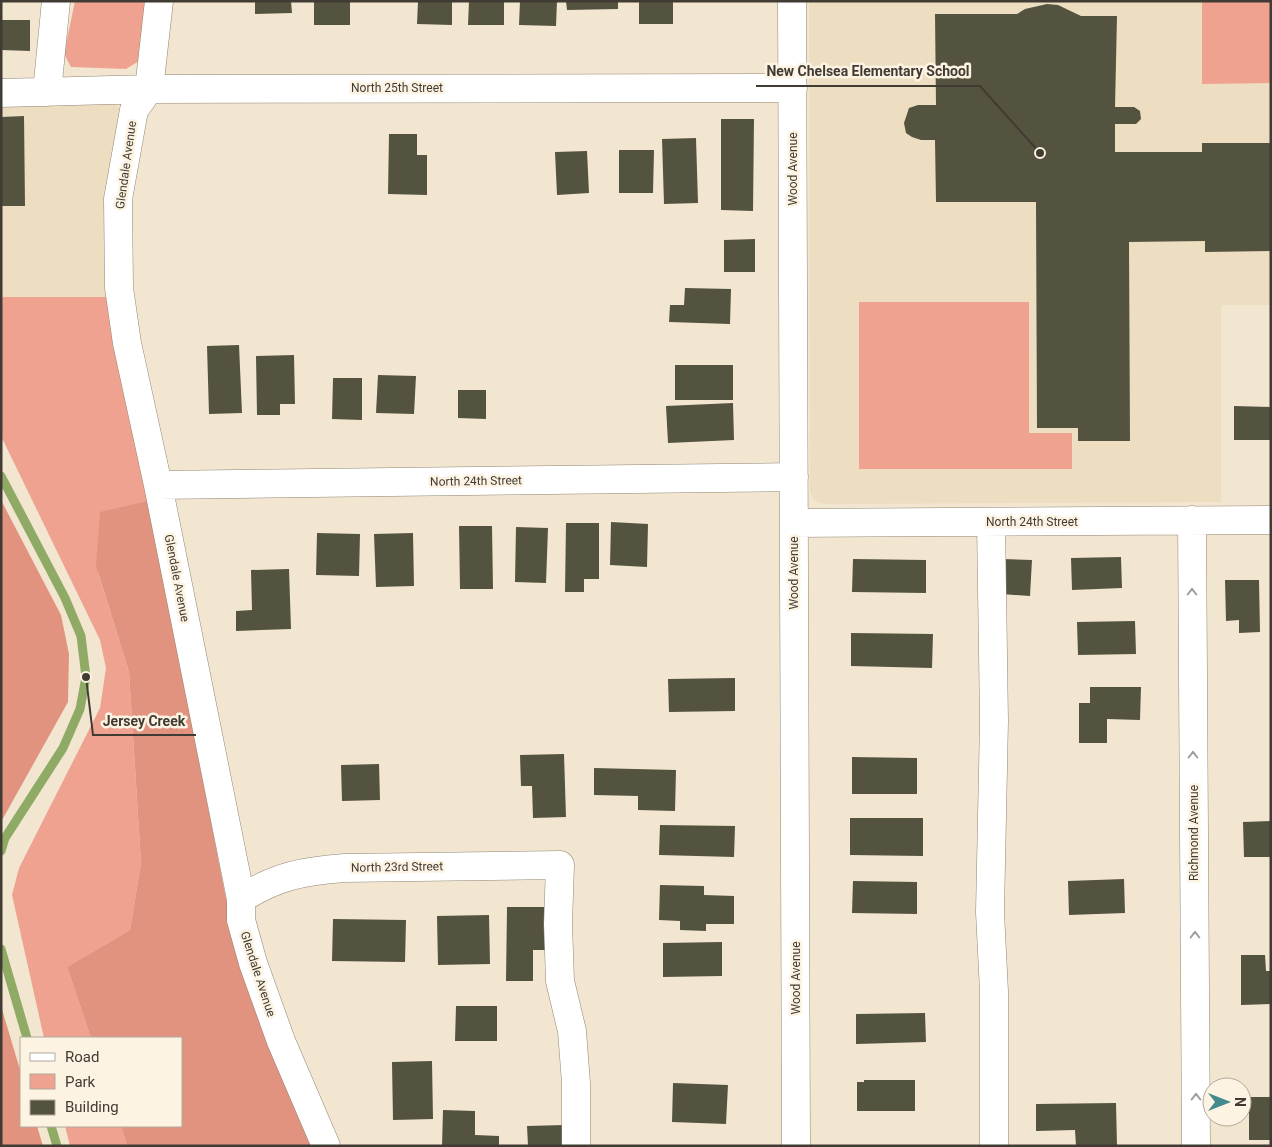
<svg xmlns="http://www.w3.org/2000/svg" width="1272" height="1147" viewBox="0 0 1272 1147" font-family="Roboto,sans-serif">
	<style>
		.built { fill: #edddc1 }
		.green { fill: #efa290 }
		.forest { fill: #e19380 }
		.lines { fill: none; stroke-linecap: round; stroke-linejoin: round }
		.stream { stroke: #8eaa65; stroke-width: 9 }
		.building { fill: #54533f }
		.minor-casing { stroke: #918673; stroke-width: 29 }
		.minor { stroke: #fff; stroke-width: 28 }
		.oneway { stroke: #a09d99 }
		.labels { text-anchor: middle; stroke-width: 5; stroke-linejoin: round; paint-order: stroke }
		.street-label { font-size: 12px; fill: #403b33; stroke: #fdf3e3 }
		.leader { fill: none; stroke: #403b33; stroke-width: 2 }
		.callout-dot { fill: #403b33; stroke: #fdf3e3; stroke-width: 2 }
		.callout-label { font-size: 14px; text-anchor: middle; font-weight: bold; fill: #403b33; stroke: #fdf3e3; stroke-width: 5; stroke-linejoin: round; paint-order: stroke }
	</style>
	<rect width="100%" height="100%" fill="#f2e6d1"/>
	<path class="built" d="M 809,1 L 1271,1 L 1271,305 L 1221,305 L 1221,502 L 830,504 L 821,503 L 813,499 L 810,491 Z
		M 111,102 L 123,110 L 109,297 L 1,297 L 1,104 Z"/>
	<path class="green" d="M 75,1 L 147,1 L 139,61 L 126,69 L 71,67 L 64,54 Z
		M 1202,1 L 1271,1 L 1271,83 L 1202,84 Z
		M 1,297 L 109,297 L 148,501 L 98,573 L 129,672 L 141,863 L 130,930 L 67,967 L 91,1038 L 44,1038 L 12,895 L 19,868 L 100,708 L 106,668 L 100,640 L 1,436 Z
		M 859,302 L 1029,302 L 1029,433 L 1072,433 L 1072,469 L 859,469 Z
		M 65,1126 L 121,1126 L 127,1146 L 70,1146 Z"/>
	<path class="forest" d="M 1,500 L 61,615 L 69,654 L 68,702 L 1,822 Z
		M 148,501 L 239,965 L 313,1146 L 127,1146 L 121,1126 L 181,1126 L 181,1038 L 91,1038 L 67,967 L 130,930 L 141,863 L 129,672 L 96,566 L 100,512 Z
		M 1,1006 L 21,1073 L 21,1126 L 37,1126 L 43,1146 L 1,1146 Z"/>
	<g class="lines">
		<path class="stream" d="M 1,476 L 65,598 L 81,636 L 86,677 L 80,709 L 63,748 L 5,838 L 1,851
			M 1,949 L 27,1038
			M 51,1126 L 57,1146"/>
	</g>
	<path class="building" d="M 255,1 L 291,1 L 292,13 L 255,14 Z
		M 314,1 L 350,1 L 350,25 L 314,25 Z
		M 418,1 L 452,1 L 452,25 L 417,24 Z
		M 469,1 L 504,1 L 504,25 L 468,25 Z
		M 520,1 L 557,1 L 556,26 L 519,25 Z
		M 566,1 L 618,1 L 618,9 L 567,10 Z
		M 639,1 L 673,1 L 673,24 L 639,24 Z
		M 1047,4 L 1058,5 L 1081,16 L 1117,16 L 1115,107 L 1134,107 L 1140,111 L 1141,119 L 1136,124 L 1115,124 L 1115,152 L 1202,152 L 1202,143 L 1271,143 L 1271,251 L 1205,252 L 1205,241 L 1129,242 L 1130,441 L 1078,441 L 1078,428 L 1037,428 L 1036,202 L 936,202 L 935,140 L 921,140 L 912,137 L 906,133 L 904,123 L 909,108 L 918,105 L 936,105 L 935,14 L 1017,14 L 1025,9 Z
		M 1,20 L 30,20 L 30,51 L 1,50 Z
		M 24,116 L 25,206 L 1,206 L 1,117 Z
		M 721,119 L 754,119 L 753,211 L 721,210 Z
		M 389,134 L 417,134 L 417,155 L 427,155 L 427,195 L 388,194 Z
		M 696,138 L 698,203 L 664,204 L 662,139 Z
		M 619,150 L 654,150 L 653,193 L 619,193 Z
		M 587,151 L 589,193 L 557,195 L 555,152 Z
		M 755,239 L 755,272 L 724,272 L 724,240 Z
		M 685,288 L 731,289 L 730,324 L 669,322 L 670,305 L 684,305 Z
		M 239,345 L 242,413 L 209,414 L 207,346 Z
		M 294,355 L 295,404 L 280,404 L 280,415 L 257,415 L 256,356 Z
		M 675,365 L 733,365 L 733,400 L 675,400 Z
		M 378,375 L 416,376 L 414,414 L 376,413 Z
		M 333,378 L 362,378 L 362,420 L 332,419 Z
		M 458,390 L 486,390 L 486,419 L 458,418 Z
		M 733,403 L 734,440 L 668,443 L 666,406 Z
		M 1234,406 L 1271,407 L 1271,440 L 1234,440 Z
		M 611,522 L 648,524 L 647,567 L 610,565 Z
		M 566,523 L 599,523 L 599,579 L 584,579 L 584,592 L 565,592 Z
		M 459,526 L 492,526 L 493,589 L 460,589 Z
		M 516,527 L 548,528 L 546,583 L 515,582 Z
		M 317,533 L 360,534 L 359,576 L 316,575 Z
		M 413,533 L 414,586 L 376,587 L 374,534 Z
		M 1121,557 L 1122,588 L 1072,590 L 1071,558 Z
		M 853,559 L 926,560 L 926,593 L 852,592 Z
		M 1002,559 L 1032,560 L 1030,596 L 1001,594 Z
		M 289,569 L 291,629 L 236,631 L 236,611 L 252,610 L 251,570 Z
		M 1225,580 L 1259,580 L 1260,632 L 1239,633 L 1239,620 L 1226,621 Z
		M 1135,621 L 1136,654 L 1078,655 L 1077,622 Z
		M 851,633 L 933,634 L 932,668 L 851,666 Z
		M 735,678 L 735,711 L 669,712 L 668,679 Z
		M 1090,687 L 1141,687 L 1140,720 L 1107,719 L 1107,743 L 1079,743 L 1079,703 L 1090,703 Z
		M 564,754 L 566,817 L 533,818 L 532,786 L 521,786 L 520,755 Z
		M 852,757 L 917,758 L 917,794 L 852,794 Z
		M 379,764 L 380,800 L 342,801 L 341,765 Z
		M 594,768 L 676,770 L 675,811 L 638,810 L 638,796 L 594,795 Z
		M 850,818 L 923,818 L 923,856 L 850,855 Z
		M 1271,821 L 1271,857 L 1244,857 L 1243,822 Z
		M 660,825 L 735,826 L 734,857 L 659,855 Z
		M 1124,879 L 1125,913 L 1069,915 L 1068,881 Z
		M 853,881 L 917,882 L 917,914 L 852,913 Z
		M 660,885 L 704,886 L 704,895 L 734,896 L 734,924 L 706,924 L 706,931 L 680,930 L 680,921 L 659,920 Z
		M 507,907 L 546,907 L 545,950 L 533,950 L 533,981 L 506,981 Z
		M 489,915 L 490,964 L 438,965 L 437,916 Z
		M 333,919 L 406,920 L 405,962 L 332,961 Z
		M 722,942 L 722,976 L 663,977 L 663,943 Z
		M 1241,955 L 1265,955 L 1266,971 L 1271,971 L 1271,1004 L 1241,1005 Z
		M 456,1006 L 497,1006 L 497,1041 L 455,1041 Z
		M 925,1013 L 926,1042 L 856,1044 L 856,1014 Z
		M 432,1061 L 433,1119 L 393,1120 L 392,1062 Z
		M 864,1080 L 915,1080 L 915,1111 L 857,1111 L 857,1082 L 864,1082 Z
		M 673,1083 L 728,1085 L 726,1124 L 672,1122 Z
		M 1249,1097 L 1271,1097 L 1271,1140 L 1249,1140 Z
		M 1116,1103 L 1117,1146 L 1076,1146 L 1075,1130 L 1036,1131 L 1036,1104 Z
		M 443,1110 L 475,1111 L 475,1135 L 499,1136 L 499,1146 L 442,1146 Z
		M 564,1125 L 564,1146 L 528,1146 L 527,1126 Z"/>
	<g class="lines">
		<defs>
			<path id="minor" d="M 159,1 L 149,89 L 134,110 L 118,199 L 119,288 L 127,343 L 158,485 L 241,899 L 241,920 L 253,963 L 281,1041 L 326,1146
				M 792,1 L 796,1146
				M 47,92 L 56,1
				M 1,93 L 149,89 L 793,88
				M 158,485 L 794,477
				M 1192,520 L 1196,1146
				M 991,522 L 994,721 L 990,912 L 994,992 L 994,1146
				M 794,523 L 1271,520
				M 241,899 C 276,876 304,871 345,868 L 560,865 L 558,924 L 560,981 L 572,1031 L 576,1083 L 576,1146"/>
		</defs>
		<use href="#minor" class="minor-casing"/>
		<use href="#minor" class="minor"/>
	</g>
	<defs><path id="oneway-chevron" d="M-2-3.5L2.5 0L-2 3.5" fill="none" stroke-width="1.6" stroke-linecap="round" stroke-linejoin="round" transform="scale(1.25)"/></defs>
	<g class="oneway">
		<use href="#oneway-chevron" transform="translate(1192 592) rotate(-90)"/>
		<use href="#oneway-chevron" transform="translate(1193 755) rotate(-90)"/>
		<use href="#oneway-chevron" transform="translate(1195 935) rotate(-90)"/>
		<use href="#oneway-chevron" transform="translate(1196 1097) rotate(-90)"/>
	</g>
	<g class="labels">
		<g class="street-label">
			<text x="397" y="92">North 25th Street</text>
			<text transform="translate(126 165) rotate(-82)" y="4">Glendale Avenue</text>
			<text transform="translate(793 169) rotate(-90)" y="4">Wood Avenue</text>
			<text transform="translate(476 481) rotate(-1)" y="4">North 24th Street</text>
			<text x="1032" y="526">North 24th Street</text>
			<text transform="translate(794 573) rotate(-90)" y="4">Wood Avenue</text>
			<text transform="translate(177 578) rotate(79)" y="4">Glendale Avenue</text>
			<text transform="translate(1194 833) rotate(-90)" y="4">Richmond Avenue</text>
			<text transform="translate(397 867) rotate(-1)" y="4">North 23rd Street</text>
			<text transform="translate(258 974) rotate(72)" y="4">Glendale Avenue</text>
			<text transform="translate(796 978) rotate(-90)" y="4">Wood Avenue</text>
		</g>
	</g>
	<path class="leader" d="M1040 153L980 86H756M86 677L93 735H196"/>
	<g class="callout-dot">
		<circle cx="1040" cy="153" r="5"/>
		<circle cx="86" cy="677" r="5"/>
	</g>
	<g class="callout-label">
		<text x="868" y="76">New Chelsea Elementary School</text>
		<text x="144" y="726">Jersey Creek</text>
	</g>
	<rect width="1272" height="1147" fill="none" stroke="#403b33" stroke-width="5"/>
	<rect x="20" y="1037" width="162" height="90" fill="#fdf3e3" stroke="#b1a99d"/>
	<rect x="30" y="1053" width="25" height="8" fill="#ffffff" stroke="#b1a99d"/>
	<text x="65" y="1062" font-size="15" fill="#403b33">Road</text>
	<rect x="30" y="1074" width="25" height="15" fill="#efa290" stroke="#b1a99d"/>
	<text x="65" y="1087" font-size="15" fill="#403b33">Park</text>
	<rect x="30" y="1100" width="25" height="15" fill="#54533f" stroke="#b1a99d"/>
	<text x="65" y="1112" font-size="15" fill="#403b33">Building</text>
	<g transform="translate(1227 1102) rotate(90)"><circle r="24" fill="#fdf3e3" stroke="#b1a99d"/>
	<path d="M0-4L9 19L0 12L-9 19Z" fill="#438b8c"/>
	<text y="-8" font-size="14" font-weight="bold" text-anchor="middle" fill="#403b33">N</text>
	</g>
</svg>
